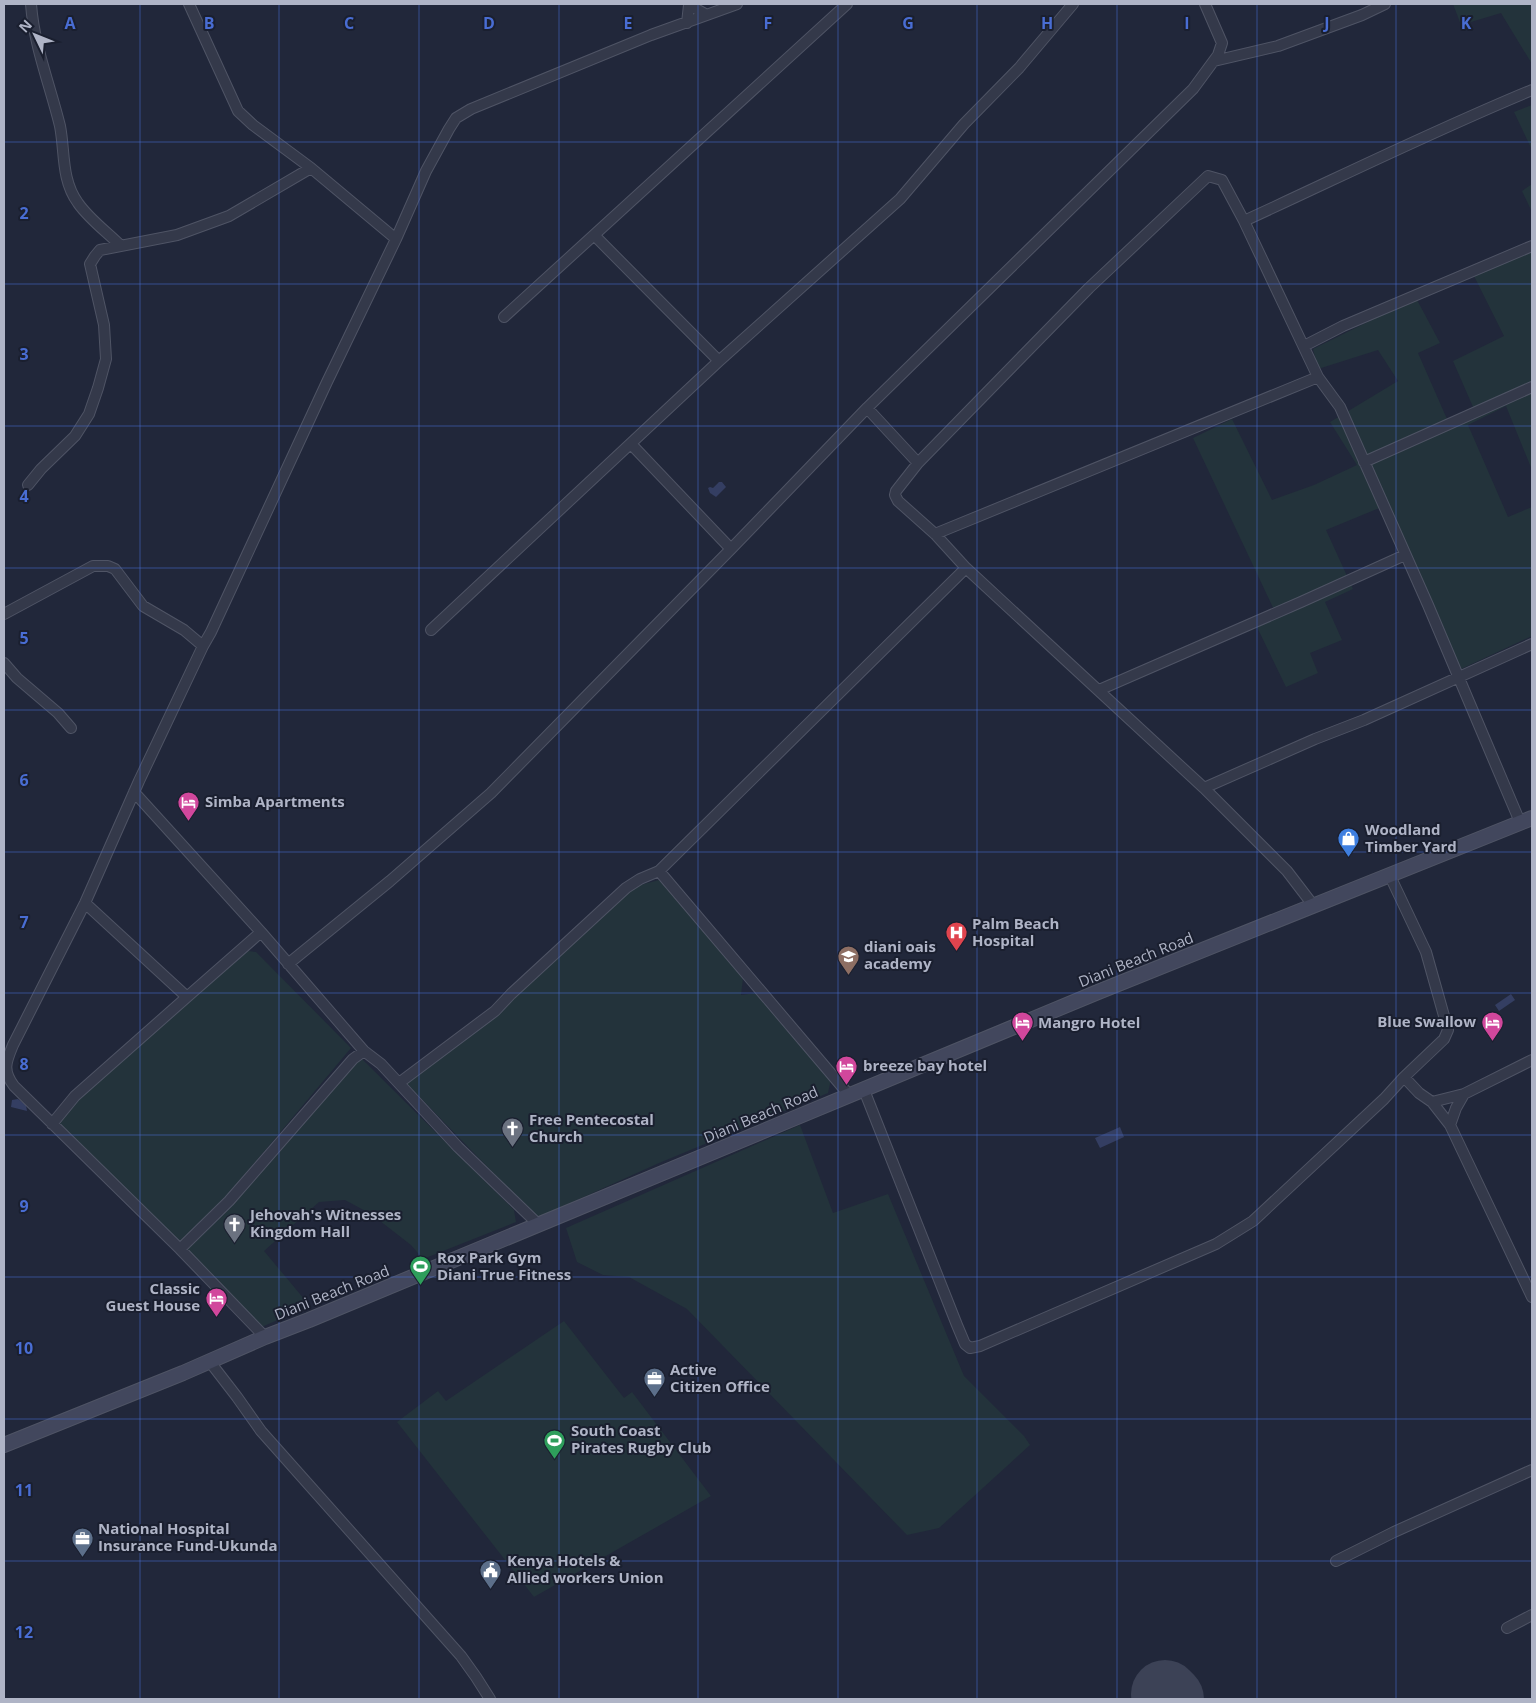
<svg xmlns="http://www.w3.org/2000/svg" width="1536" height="1703" viewBox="0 0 1536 1703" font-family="'Open Sans',sans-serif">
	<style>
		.green { fill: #23333b }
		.water { fill: #343e62 }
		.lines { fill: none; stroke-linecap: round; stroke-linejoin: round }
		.runway { stroke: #3c4256; stroke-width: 68 }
		.street-casing { stroke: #4f5465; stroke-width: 12 }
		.secondary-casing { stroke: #4f5465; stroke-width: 16 }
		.street { stroke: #34394a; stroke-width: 10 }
		.secondary { stroke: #42475d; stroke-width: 14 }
		.grid { fill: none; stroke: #496dd3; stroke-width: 1; stroke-opacity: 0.55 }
		.labels { text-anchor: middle; stroke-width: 4; stroke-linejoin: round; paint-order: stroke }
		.poi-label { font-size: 15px; font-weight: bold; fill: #afb4c6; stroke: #1a1f2f; text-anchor: start }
		.street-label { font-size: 15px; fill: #afb4c6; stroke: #1a1f2f }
		.grid-label { font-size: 16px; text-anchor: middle; font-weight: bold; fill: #496dd3; stroke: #1a1f2f; stroke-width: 4; stroke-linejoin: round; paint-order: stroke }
	</style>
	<rect width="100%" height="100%" fill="#21273a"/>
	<path class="green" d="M 1453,4 L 1532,4 L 1532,64 L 1501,13 L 1461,25 Z
		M 1532,105 L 1532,150 L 1514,112 Z
		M 1532,184 L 1532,212 L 1522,191 Z
		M 1532,248 L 1532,470 L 1506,406 L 1468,425 L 1508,517 L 1532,507 L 1532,636 L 1461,669 L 1389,504 L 1326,530 L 1353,589 L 1325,602 L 1342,640 L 1310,653 L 1318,673 L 1286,687 L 1255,623 L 1276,614 L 1193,438 L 1232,419 L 1272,500 L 1314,485 L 1357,465 L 1330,422 L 1398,381 L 1378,350 L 1318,369 L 1313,349 L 1416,298 L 1440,343 L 1418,353 L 1447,419 L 1473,407 L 1453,361 L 1504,336 L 1473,274 Z
		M 659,880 L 743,978 L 741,995 L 756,993 L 831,1079 L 828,1093 L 659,1163 L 537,1218 L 406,1083 L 509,1001 L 629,888 Z
		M 248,951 L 256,952 L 351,1048 L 225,1198 L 179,1243 L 58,1123 L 78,1099 Z
		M 361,1058 L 514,1210 L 516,1222 L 423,1259 L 411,1245 L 371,1214 L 345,1200 L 319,1202 L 264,1251 L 310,1306 L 257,1329 L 187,1250 L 228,1209 Z
		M 800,1125 L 833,1213 L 888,1194 L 964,1376 L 1024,1436 L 1030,1445 L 939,1528 L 907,1535 L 687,1309 L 629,1277 L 603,1275 L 577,1262 L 566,1228 Z
		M 564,1321 L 624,1398 L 632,1392 L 711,1496 L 534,1597 L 397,1422 L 438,1391 L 446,1401 Z"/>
	<path class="water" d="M 719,482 L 722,482 L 726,487 L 716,497 L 710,493 L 708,488 L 710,487 L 713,488 Z
		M 1511,994 L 1515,1000 L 1499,1011 L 1495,1005 Z
		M 18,1099 L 26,1105 L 27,1111 L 11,1107 L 12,1100 Z
		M 1120,1127 L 1124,1137 L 1100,1148 L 1095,1138 Z"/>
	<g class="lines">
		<path class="runway" d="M 1165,1694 L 1170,1699"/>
		<defs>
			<path id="street" d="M 31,4 C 34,46 50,85 60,126 C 65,151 61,180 78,203 C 89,219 107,232 121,246
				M 189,4 L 238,111 L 253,125 L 311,168 L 396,239
				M 687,23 L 689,5 L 707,15
				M 1214,61 L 1278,46 L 1362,15 L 1385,4
				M 1244,221 C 1340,177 1435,130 1532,90
				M 504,317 L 594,235
				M 1304,346 L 1343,326 L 1532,246
				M 719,361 L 594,235 L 847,4
				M 867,408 L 918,463 L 896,491 L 895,495 L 898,501 L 935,534 L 966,568 L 1204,788 L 1287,871 L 1313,905
				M 631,444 L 731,549
				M 1364,462 L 1532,387
				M 918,463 L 1089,288 L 1208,176 L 1222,180 L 1244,221 L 1318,377 L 1340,407 L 1428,605 L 1520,822
				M 28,485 L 41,469 L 75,436 L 89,414 L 98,388 L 106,359 L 104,325 L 90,264 L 95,256 L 100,250 L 177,235 L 229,216 L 311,168
				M 935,534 L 1318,377
				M 4,614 L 93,566 L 108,566 L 115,569 L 143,606 L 184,630 L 203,646
				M 431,630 L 719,361 L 900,199 L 964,124 L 1019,68 L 1073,4
				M 4,663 L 17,678 L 58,713 L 71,728
				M 1099,690 L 1301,602 L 1405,555
				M 1204,788 L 1315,739 L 1364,720 L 1532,644
				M 134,792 L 261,932
				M 659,871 L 966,568
				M 1390,876 L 1426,952 L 1448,1030 L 1444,1039 L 1404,1077
				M 85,903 L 187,997 L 261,932 L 364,1051 L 381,1064 L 458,1147 L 539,1225
				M 288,964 L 390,881 L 491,793 L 731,549 L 867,408 L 1193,89 L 1218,55 L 1222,43 L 1205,4
				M 1532,1060 L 1464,1094 L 1456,1108 L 1450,1125 L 1532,1297
				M 399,1083 L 495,1011 L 511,994 L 626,888 L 640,879 L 659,871 L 850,1096
				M 864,1090 L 957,1325 L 965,1344 L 970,1348 L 980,1346 L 1216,1244 L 1253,1221 L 1384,1099 L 1404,1077 L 1419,1093 L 1432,1102 L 1450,1125
				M 1432,1102 L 1464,1094
				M 52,1124 L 75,1096 L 187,997
				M 180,1249 L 229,1201 L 353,1059 L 364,1051
				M 265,1337 L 180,1249 L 14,1086 C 2,1070 6,1062 13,1045 L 85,903 L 139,781 L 203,646 L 211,632 L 327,382 L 396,239 L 426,171 L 449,129 L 456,118 L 471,109 L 651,35 L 737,4
				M 210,1362 L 237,1397 L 261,1431 L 461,1656 L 476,1677 L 490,1699
				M 1336,1561 L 1394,1532 L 1532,1470
				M 1507,1628 L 1532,1615"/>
			<path id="secondary" d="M 4,1445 L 183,1373 L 265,1337 L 309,1320 L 1098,992 L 1532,818"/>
		</defs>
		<use href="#street" class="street-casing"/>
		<use href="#secondary" class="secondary-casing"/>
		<use href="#street" class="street"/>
		<use href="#secondary" class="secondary"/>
	</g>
	<path class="grid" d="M 140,4 L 140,1699M 279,4 L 279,1699M 419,4 L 419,1699M 559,4 L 559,1699M 698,4 L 698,1699M 838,4 L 838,1699M 977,4 L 977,1699M 1117,4 L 1117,1699M 1257,4 L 1257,1699M 1396,4 L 1396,1699M 4,142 L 1532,142M 4,284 L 1532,284M 4,426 L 1532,426M 4,568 L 1532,568M 4,710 L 1532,710M 4,852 L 1532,852M 4,993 L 1532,993M 4,1135 L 1532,1135M 4,1277 L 1532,1277M 4,1419 L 1532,1419M 4,1561 L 1532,1561"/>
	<defs>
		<symbol id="hotel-pin" viewBox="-11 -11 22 30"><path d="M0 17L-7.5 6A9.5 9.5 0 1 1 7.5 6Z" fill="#d1479c" stroke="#1a1f2f"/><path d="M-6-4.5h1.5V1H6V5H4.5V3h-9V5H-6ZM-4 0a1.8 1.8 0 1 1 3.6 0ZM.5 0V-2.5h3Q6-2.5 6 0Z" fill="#fff"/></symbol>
		<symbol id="shop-pin" viewBox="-11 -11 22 30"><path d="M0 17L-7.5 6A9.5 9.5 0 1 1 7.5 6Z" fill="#3f7fe0" stroke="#1a1f2f"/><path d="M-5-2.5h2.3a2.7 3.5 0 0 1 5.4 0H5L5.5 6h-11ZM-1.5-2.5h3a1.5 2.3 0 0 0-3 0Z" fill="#fff"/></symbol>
		<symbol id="hospital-pin" viewBox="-11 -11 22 30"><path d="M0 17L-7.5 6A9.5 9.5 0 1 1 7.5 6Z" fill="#e0444e" stroke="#1a1f2f"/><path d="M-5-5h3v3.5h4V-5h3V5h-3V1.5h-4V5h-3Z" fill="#fff"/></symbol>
		<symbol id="school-pin" viewBox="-11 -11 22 30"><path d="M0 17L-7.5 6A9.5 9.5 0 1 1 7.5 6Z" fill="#8d6e63" stroke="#1a1f2f"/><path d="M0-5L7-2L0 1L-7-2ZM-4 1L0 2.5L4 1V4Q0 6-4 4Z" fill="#fff"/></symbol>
		<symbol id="church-pin" viewBox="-11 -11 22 30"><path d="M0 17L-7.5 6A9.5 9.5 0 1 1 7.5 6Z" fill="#6b7280" stroke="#1a1f2f"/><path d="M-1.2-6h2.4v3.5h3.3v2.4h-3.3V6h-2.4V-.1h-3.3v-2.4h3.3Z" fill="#fff"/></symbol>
		<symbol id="stadium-pin" viewBox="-11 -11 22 30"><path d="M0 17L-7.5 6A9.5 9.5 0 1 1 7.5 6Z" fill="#2e9e5b" stroke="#1a1f2f"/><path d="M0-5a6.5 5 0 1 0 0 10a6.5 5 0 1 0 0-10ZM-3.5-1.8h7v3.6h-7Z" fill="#fff"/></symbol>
		<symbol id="office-pin" viewBox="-11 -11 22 30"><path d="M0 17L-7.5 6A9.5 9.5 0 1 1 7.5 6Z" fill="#5c6f8a" stroke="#1a1f2f"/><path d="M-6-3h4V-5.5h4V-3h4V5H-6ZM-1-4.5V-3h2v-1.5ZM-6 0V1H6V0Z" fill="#fff"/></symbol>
		<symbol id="civic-pin" viewBox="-11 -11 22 30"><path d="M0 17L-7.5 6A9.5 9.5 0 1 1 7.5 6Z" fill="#5c6f8a" stroke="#1a1f2f"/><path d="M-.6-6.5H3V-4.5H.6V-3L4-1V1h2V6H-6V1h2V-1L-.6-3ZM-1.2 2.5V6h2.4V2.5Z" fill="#fff"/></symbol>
	</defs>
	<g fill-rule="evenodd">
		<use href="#hotel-pin" x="176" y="790" width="25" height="34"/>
		<use href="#shop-pin" x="1336" y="826" width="25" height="34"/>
		<use href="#hospital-pin" x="944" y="920" width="25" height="34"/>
		<use href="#school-pin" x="836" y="944" width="25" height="34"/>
		<use href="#hotel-pin" x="1480" y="1010" width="25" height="34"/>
		<use href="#hotel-pin" x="1010" y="1010" width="25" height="34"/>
		<use href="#hotel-pin" x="834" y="1054" width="25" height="34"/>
		<use href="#church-pin" x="500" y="1116" width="25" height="34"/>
		<use href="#church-pin" x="222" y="1212" width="25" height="34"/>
		<use href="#stadium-pin" x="408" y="1254" width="25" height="34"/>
		<use href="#hotel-pin" x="204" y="1286" width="25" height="34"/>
		<use href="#office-pin" x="642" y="1366" width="25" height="34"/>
		<use href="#stadium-pin" x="542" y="1428" width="25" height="34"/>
		<use href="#office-pin" x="70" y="1526" width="25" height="34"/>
		<use href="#civic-pin" x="478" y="1558" width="25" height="34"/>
	</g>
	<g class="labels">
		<g class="poi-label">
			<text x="205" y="807">Simba Apartments</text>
			<text x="1365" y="835">Woodland<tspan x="1365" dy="17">Timber Yard</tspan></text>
			<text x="972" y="929">Palm Beach<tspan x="972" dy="17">Hospital</tspan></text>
			<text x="864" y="952">diani oais<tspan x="864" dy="17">academy</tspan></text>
			<text x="1476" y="1027" text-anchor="end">Blue Swallow</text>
			<text x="1038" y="1028">Mangro Hotel</text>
			<text x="863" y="1071">breeze bay hotel</text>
			<text x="529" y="1125">Free Pentecostal<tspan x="529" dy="17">Church</tspan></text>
			<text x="250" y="1220">Jehovah's Witnesses<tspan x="250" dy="17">Kingdom Hall</tspan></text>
			<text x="437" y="1263">Rox Park Gym<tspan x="437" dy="17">Diani True Fitness</tspan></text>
			<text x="200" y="1294" text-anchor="end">Classic<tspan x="200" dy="17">Guest House</tspan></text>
			<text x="670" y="1375">Active<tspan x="670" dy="17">Citizen Office</tspan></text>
			<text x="571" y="1436">South Coast<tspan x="571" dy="17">Pirates Rugby Club</tspan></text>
			<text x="98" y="1534">National Hospital<tspan x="98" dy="17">Insurance Fund-Ukunda</tspan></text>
			<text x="507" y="1566">Kenya Hotels &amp;<tspan x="507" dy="17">Allied workers Union</tspan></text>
		</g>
		<g class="street-label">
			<text transform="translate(1136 960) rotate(-22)" y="5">Diani Beach Road</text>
			<text transform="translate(761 1115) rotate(-23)" y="5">Diani Beach Road</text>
			<text transform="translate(332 1293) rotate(-22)" y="5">Diani Beach Road</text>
		</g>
	</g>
	<g class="grid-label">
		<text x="70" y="29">A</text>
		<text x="209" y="29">B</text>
		<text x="349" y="29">C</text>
		<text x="489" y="29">D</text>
		<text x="628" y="29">E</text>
		<text x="768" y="29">F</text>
		<text x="908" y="29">G</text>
		<text x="1047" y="29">H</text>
		<text x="1187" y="29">I</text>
		<text x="1327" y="29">J</text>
		<text x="1466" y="29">K</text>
		<text x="24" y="219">2</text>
		<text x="24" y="360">3</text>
		<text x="24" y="502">4</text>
		<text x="24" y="644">5</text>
		<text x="24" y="786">6</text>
		<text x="24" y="928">7</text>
		<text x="24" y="1070">8</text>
		<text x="24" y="1212">9</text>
		<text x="24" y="1354">10</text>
		<text x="24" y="1496">11</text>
		<text x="24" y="1638">12</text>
	</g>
	<rect width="1536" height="1703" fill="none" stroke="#afb4c6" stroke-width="10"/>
	<g transform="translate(35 35) rotate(313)" stroke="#1a1f2f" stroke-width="4" paint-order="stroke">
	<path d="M0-4L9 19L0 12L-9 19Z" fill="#afb4c6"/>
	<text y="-8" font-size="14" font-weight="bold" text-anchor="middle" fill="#afb4c6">N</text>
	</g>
</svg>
